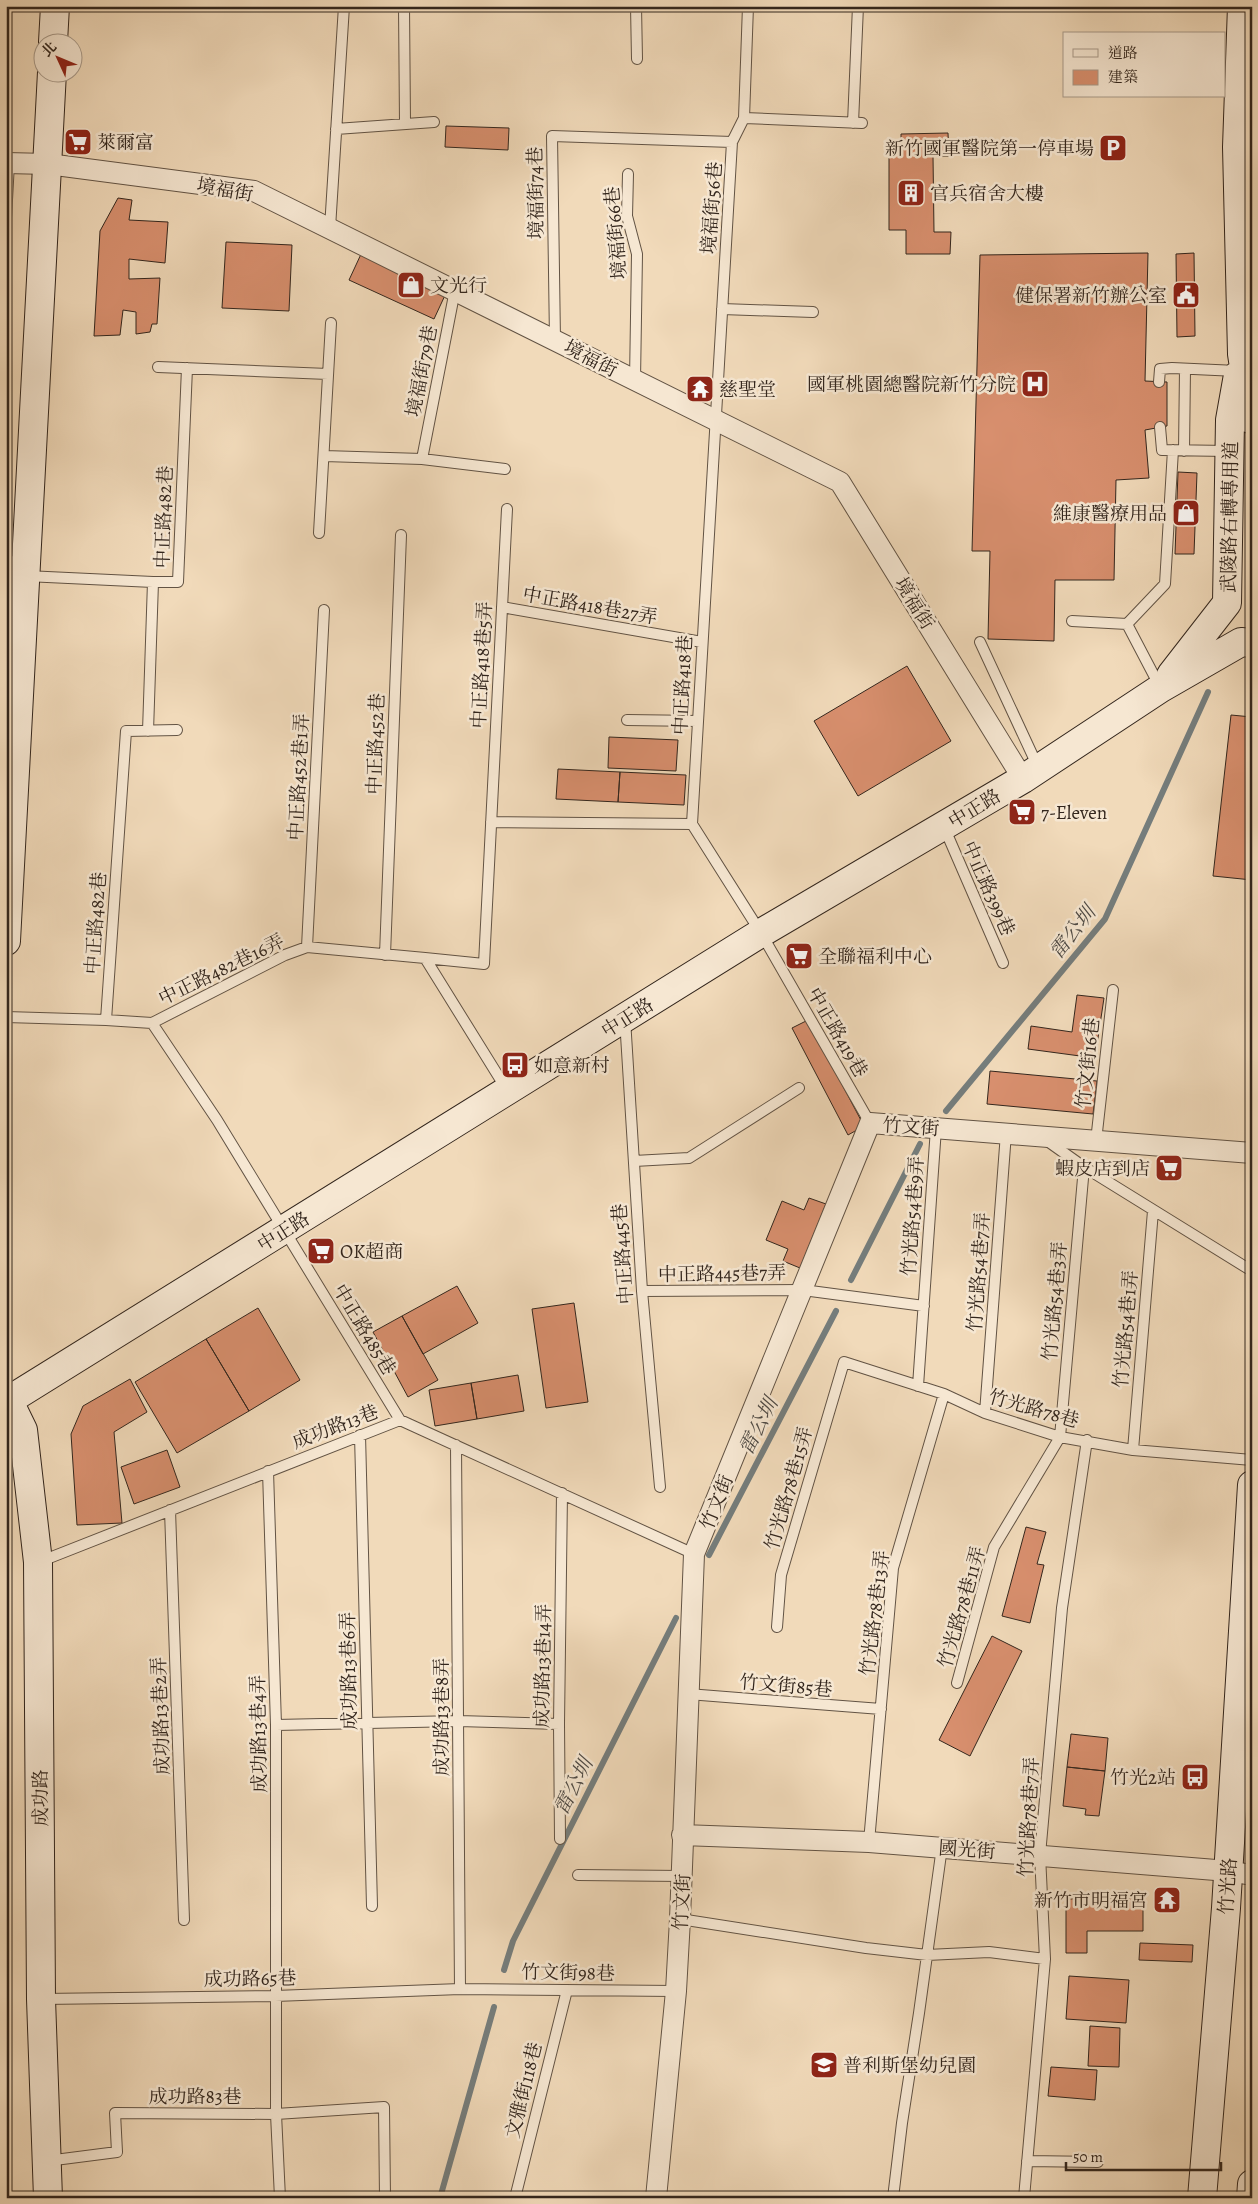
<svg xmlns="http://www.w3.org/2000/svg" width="1258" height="2204" viewBox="0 0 1258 2204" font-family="Alegreya,'Noto Serif TC',serif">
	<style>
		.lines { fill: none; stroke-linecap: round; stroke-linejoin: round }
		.stream { stroke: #757d7c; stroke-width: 6 }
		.building { fill: #d88f6e; stroke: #33261d }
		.lane-casing { stroke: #625344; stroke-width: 12 }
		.street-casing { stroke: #625344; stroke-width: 22 }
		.secondary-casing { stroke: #33261d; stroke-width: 30 }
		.lane { stroke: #f6e7d2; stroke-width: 10 }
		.street { stroke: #f6e7d2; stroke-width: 20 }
		.secondary { stroke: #f6e7d2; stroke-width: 28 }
		.labels { text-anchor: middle; stroke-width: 5; stroke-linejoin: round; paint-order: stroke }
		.poi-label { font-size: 19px; fill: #33261d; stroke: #f6e7d2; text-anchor: start }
		.street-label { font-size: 19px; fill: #33261d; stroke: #f6e7d2 }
		.water-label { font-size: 20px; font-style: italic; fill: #4e4a45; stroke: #f6e7d2 }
	</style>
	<rect width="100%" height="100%" fill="#f1daba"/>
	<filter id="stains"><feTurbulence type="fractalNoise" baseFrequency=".004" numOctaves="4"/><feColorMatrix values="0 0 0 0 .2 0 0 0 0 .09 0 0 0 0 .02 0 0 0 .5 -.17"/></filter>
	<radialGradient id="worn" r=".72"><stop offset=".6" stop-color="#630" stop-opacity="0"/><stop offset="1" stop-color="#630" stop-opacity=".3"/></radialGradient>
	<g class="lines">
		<path class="stream" d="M 946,1111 L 1105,919 L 1208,692
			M 851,1280 L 920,1144
			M 709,1555 L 836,1311
			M 504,1970 L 513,1941 L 676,1618
			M 440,2198 L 494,2007"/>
	</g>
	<path class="building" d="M 446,126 L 509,128 L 508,150 L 445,147 Z
		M 948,133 L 949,156 L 933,156 L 934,232 L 951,232 L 950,254 L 906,254 L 906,230 L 889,230 L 889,151 L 901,151 L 901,134 Z
		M 118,198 L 132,200 L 129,220 L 168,222 L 165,263 L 129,259 L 129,279 L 160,278 L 157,324 L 152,324 L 150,332 L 136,334 L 136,312 L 123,310 L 120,335 L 94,336 L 100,231 Z
		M 226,242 L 292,245 L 289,311 L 222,308 Z
		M 362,252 L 447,291 L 434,319 L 349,280 Z
		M 1148,253 L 1145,381 L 1167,382 L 1167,426 L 1145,430 L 1149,478 L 1116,480 L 1114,580 L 1055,580 L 1054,641 L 988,639 L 990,551 L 972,551 L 980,255 Z
		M 1194,253 L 1195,336 L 1177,337 L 1176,254 Z
		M 1178,472 L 1197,473 L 1194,554 L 1175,554 Z
		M 907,666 L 951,741 L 858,796 L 814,721 Z
		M 1231,715 L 1252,717 L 1252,880 L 1213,876 Z
		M 609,737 L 678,740 L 676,771 L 608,768 Z
		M 558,769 L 620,772 L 618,802 L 556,799 Z
		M 620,772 L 686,775 L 684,805 L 618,802 Z
		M 1077,995 L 1104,998 L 1095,1058 L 1028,1049 L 1031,1026 L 1072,1032 Z
		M 808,1020 L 864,1126 L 848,1135 L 792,1028 Z
		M 990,1071 L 1097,1081 L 1093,1114 L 987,1104 Z
		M 809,1198 L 826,1204 L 800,1268 L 783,1261 L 788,1249 L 766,1240 L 782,1201 L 804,1210 Z
		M 457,1286 L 478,1323 L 423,1354 L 402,1316 Z
		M 574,1303 L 588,1402 L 546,1408 L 532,1309 Z
		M 258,1308 L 300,1380 L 249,1411 L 206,1339 Z
		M 402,1316 L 438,1380 L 408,1397 L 373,1332 Z
		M 206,1339 L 249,1411 L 177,1453 L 135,1382 Z
		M 518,1375 L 524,1411 L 477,1419 L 471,1383 Z
		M 130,1379 L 147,1412 L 114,1432 L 122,1523 L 77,1525 L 71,1434 L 83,1406 Z
		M 471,1383 L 477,1419 L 435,1426 L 429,1390 Z
		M 167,1450 L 180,1487 L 134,1504 L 121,1467 Z
		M 1026,1527 L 1046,1532 L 1037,1564 L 1044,1565 L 1030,1623 L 1002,1616 Z
		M 992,1636 L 1022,1651 L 970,1756 L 939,1740 Z
		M 1071,1734 L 1108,1738 L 1105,1771 L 1067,1767 Z
		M 1067,1767 L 1105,1771 L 1099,1816 L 1085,1815 L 1086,1809 L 1063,1806 Z
		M 1143,1898 L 1143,1931 L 1087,1931 L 1087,1953 L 1066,1953 L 1066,1899 Z
		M 1140,1943 L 1193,1945 L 1192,1962 L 1139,1960 Z
		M 1069,1976 L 1129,1980 L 1126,2023 L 1066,2019 Z
		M 1090,2026 L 1120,2028 L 1119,2067 L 1088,2066 Z
		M 1051,2067 L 1097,2070 L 1095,2100 L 1048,2096 Z"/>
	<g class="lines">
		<defs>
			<path id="lane" d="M 404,6 L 405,123
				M 636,6 L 637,59
				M 744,118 L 748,6
				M 853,123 L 858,6
				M 862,123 L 744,118 L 732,142 L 692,824 L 761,933 L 870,1123
				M 336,129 L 434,122
				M 628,174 L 627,216 L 637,254 L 635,380
				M 6,218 L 9,163
				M 330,228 L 344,6
				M 722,309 L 813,312
				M 555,340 L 552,136 L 732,142
				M 158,367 L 328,374
				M 1159,382 L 1160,369 L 1172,368 L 1237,371
				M 1160,427 L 1162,450 L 1228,451
				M 1184,451 L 1185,369
				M 324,456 L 422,459 L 505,469
				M 422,459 L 455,290
				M 319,533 L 331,323
				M 6,561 L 25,562
				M 26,576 L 153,582
				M 502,607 L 702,642
				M 1072,621 L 1127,624
				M 980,642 L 1038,767
				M 1160,687 L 1127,624 L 1165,584 L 1173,450
				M 627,720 L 698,721
				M 148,731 L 153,582 L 178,582 L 187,368
				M 491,822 L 692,824
				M 944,827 L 1003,963
				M 307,947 L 324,610
				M 385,955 L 401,535
				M 425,958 L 484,964 L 507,509
				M 6,1017 L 106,1020 L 152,1023 L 217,1120 L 400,1420
				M 625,1019 L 642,1291 L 660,1487
				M 106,1020 L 126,731 L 177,730
				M 152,1023 L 285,955 L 307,947 L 425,958 L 507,1090
				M 1046,1140 L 1084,1167 L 1252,1271
				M 1096,1141 L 1113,990
				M 634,1161 L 689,1158 L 799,1088
				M 642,1291 L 803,1290 L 924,1306
				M 918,1386 L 936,1128
				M 985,1413 L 1006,1133
				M 360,1435 L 372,1906
				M 456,1445 L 460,1989
				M 1133,1450 L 1153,1211
				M 268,1471 L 276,1725 L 276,2114 L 280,2198
				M 170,1510 L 184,1920
				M 39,1562 L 400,1420 L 694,1554
				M 777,1627 L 781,1575 L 844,1362 L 944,1394 L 985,1413 L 1060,1437 L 1133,1450 L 1252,1460
				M 957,1683 L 994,1547 L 1060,1437 L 1084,1167
				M 688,1694 L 881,1709
				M 276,1725 L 459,1721 L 559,1724
				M 560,1839 L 559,1724 L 562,1493
				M 869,1842 L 893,1568 L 944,1394
				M 578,1875 L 682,1876
				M 680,1919 L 866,1948 L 927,1955 L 989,1952 L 1045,1959
				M 42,1999 L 275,1996 L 460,1989 L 676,1991
				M 47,2161 L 117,2152 L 115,2113 L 276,2114 L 384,2107 L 385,2198
				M 1027,2161 L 1098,2162
				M 515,2198 L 567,1990
				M 893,2198 L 902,2123 L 919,2013 L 942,1847
				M 1024,2198 L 1045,1959 L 1040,1855 L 1062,1608 L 1087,1440"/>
			<path id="street" d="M 6,163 L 48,164 L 254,191 L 840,482 L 1023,779
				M 682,1835 L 869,1842 L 1228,1871 L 1252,1875
				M 656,2198 L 676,1991 L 680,1919 L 694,1554 L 870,1123 L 1252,1153"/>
			<path id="secondary" d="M 1242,6 L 1237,147 L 1242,354 L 1252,420
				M 53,42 L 55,6
				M 1171,675 L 1227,603 L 1230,420 L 1238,375
				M 6,941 L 52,72
				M 6,1395 L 23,1430 L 38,1562 L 41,1999 L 48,2198
				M 6,1402 L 761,933 L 1023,779 L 1161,688 L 1241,642 L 1252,643
				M 1202,2198 L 1226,1908 L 1252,1485
				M 1251,2198 L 1252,2184"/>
		</defs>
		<use href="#lane" class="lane-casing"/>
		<use href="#street" class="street-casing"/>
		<use href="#secondary" class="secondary-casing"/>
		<use href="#lane" class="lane"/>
		<use href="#street" class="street"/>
		<use href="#secondary" class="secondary"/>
	</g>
	<defs>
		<symbol id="supermarket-square" viewBox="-11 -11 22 22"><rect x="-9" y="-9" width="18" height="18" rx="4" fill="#8f2418" stroke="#f6e7d2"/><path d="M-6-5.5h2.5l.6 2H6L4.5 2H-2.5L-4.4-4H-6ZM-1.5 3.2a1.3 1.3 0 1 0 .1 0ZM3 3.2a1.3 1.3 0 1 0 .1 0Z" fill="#fff"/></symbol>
		<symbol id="parking-square" viewBox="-11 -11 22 22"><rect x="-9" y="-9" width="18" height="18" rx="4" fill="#8f2418" stroke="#f6e7d2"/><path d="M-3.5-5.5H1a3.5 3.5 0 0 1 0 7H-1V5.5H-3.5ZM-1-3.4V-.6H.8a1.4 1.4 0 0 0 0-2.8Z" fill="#fff"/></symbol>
		<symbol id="building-square" viewBox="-11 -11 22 22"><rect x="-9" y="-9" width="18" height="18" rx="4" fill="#8f2418" stroke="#f6e7d2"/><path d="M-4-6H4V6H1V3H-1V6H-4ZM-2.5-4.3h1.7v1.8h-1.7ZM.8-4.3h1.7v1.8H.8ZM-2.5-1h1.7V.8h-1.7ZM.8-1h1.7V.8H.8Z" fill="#fff"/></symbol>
		<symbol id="shop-square" viewBox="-11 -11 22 22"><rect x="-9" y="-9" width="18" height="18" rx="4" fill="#8f2418" stroke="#f6e7d2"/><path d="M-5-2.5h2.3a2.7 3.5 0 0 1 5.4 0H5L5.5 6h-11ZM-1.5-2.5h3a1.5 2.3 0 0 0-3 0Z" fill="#fff"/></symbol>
		<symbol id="civic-square" viewBox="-11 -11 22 22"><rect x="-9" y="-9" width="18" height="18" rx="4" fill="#8f2418" stroke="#f6e7d2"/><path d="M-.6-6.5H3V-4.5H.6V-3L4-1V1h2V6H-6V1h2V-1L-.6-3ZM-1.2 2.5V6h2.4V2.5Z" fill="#fff"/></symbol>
		<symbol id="hospital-square" viewBox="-11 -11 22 22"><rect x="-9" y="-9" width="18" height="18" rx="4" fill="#8f2418" stroke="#f6e7d2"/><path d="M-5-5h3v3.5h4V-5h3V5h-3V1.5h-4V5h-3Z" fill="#fff"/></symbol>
		<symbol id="temple-square" viewBox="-11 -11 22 22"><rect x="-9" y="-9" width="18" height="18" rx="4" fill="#8f2418" stroke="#f6e7d2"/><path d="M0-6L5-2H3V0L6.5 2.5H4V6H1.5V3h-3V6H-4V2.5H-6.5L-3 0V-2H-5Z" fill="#fff"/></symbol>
		<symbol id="bus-square" viewBox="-11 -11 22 22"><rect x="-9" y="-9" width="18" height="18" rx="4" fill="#8f2418" stroke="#f6e7d2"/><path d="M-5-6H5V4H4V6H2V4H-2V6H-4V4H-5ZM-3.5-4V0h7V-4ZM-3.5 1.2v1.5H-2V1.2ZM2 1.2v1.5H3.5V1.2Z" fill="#fff"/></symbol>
		<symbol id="school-square" viewBox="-11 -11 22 22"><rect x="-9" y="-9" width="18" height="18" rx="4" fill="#8f2418" stroke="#f6e7d2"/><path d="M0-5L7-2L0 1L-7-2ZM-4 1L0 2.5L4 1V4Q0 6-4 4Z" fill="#fff"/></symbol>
	</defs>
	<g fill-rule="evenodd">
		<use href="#supermarket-square" x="62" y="126" width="32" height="32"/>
		<use href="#parking-square" x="1097" y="132" width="32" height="32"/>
		<use href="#building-square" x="895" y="177" width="32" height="32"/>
		<use href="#shop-square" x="395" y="269" width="32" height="32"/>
		<use href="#civic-square" x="1170" y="279" width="32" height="32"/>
		<use href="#hospital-square" x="1019" y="368" width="32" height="32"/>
		<use href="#temple-square" x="684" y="373" width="32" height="32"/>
		<use href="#shop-square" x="1170" y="497" width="32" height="32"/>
		<use href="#supermarket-square" x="1006" y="796" width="32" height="32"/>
		<use href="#supermarket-square" x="783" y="940" width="32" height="32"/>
		<use href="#bus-square" x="499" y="1049" width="32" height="32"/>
		<use href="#supermarket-square" x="1153" y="1152" width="32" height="32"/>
		<use href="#supermarket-square" x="305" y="1235" width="32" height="32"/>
		<use href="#bus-square" x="1179" y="1761" width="32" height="32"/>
		<use href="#temple-square" x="1151" y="1884" width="32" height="32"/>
		<use href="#school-square" x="808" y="2049" width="32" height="32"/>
	</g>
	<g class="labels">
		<g class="poi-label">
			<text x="97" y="149">萊爾富</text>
			<text x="1094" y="155" text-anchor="end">新竹國軍醫院第一停車場</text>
			<text x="930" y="200">官兵宿舍大樓</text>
			<text x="430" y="292">文光行</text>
			<text x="1167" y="302" text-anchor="end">健保署新竹辦公室</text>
			<text x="1016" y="391" text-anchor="end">國軍桃園總醫院新竹分院</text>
			<text x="719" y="396">慈聖堂</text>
			<text x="1167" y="520" text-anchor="end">維康醫療用品</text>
			<text x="1041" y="819">7-Eleven</text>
			<text x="818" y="963">全聯福利中心</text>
			<text x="534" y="1072">如意新村</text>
			<text x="1150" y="1175" text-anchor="end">蝦皮店到店</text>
			<text x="340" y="1258">OK超商</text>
			<text x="1176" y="1784" text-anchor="end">竹光2站</text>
			<text x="1148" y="1907" text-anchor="end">新竹市明福宮</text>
			<text x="843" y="2072">普利斯堡幼兒園</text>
		</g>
		<g class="street-label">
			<text transform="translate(225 189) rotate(10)" y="7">境福街</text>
			<text transform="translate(535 193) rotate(-91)" y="7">境福街74巷</text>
			<text transform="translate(711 208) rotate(-86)" y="7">境福街56巷</text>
			<text transform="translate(615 233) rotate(-95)" y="7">境福街66巷</text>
			<text transform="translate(591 358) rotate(27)" y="7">境福街</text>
			<text transform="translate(421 371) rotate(-79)" y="7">境福街79巷</text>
			<text transform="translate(163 517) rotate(-88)" y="7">中正路482巷</text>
			<text transform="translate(1229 517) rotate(-89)" y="7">武陵路右轉專用道</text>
			<text transform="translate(915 603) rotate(58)" y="7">境福街</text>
			<text transform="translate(590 605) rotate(10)" y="7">中正路418巷27弄</text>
			<text transform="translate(481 665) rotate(-87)" y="7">中正路418巷5弄</text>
			<text transform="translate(682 685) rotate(-87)" y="7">中正路418巷</text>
			<text transform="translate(375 744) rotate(-88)" y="7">中正路452巷</text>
			<text transform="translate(298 777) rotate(-87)" y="7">中正路452巷1弄</text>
			<text transform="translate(974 808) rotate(-31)" y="7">中正路</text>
			<text transform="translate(989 888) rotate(66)" y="7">中正路399巷</text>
			<text transform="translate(95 923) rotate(-86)" y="7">中正路482巷</text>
			<text transform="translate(221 969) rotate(-26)" y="7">中正路482巷16弄</text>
			<text transform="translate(627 1017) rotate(-32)" y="7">中正路</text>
			<text transform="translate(838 1032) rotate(60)" y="7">中正路419巷</text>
			<text transform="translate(1087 1063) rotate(-84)" y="7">竹文街16巷</text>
			<text transform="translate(911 1126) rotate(4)" y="7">竹文街</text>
			<text transform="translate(912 1216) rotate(-86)" y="7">竹光路54巷9弄</text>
			<text transform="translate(283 1231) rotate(-32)" y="7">中正路</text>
			<text transform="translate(622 1254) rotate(-94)" y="7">中正路445巷</text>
			<text transform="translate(978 1272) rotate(-86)" y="7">竹光路54巷7弄</text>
			<text transform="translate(722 1273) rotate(-1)" y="7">中正路445巷7弄</text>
			<text transform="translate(1054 1301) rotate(-85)" y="7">竹光路54巷3弄</text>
			<text transform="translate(365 1329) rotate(59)" y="7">中正路485巷</text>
			<text transform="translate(1125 1329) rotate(-85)" y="7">竹光路54巷1弄</text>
			<text transform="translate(1034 1408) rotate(16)" y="7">竹光路78巷</text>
			<text transform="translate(335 1426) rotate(-21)" y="7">成功路13巷</text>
			<text transform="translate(788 1488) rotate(-74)" y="7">竹光路78巷15弄</text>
			<text transform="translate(716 1502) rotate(-68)" y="7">竹文街</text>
			<text transform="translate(961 1607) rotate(-74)" y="7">竹光路78巷11弄</text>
			<text transform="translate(874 1613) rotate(-83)" y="7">竹光路78巷13弄</text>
			<text transform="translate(542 1666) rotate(-89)" y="7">成功路13巷14弄</text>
			<text transform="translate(348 1671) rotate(-91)" y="7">成功路13巷6弄</text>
			<text transform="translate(786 1685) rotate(5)" y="7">竹文街85巷</text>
			<text transform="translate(160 1716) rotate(-92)" y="7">成功路13巷2弄</text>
			<text transform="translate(441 1717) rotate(-90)" y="7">成功路13巷8弄</text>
			<text transform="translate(258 1734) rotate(-91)" y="7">成功路13巷4弄</text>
			<text transform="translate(40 1798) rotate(-90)" y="7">成功路</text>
			<text transform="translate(1028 1817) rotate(-87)" y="7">竹光路78巷7弄</text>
			<text transform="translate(967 1849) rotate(4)" y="7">國光街</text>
			<text transform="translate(1227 1886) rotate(-86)" y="7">竹光路</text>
			<text transform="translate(681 1902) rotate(-87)" y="7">竹文街</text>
			<text transform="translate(568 1972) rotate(1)" y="7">竹文街98巷</text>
			<text transform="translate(250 1978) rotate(-1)" y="7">成功路65巷</text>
			<text transform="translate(523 2090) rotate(-76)" y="7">文雅街118巷</text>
			<text x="195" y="2103">成功路83巷</text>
		</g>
		<g class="water-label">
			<text transform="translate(1072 932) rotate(-52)" y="7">雷公圳</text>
			<text transform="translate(758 1426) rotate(-63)" y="7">雷公圳</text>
			<text transform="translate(573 1786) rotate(-63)" y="7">雷公圳</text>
		</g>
	</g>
	<rect width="1258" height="2204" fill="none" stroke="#f1daba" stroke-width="25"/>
	<rect x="8" y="8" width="1243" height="2189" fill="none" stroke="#33261d" stroke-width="2.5"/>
	<rect x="12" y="12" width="1233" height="2179" fill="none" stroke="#33261d"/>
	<rect x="1063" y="32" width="162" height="65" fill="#f6e7d2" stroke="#a89a8a"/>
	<rect x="1073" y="49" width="25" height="8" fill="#f6e7d2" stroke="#a89a8a"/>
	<text x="1108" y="58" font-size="15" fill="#33261d">道路</text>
	<rect x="1073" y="70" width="25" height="15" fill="#d88f6e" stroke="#a89a8a"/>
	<text x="1108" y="82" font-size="15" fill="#33261d">建築</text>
	<g transform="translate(58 58) rotate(314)"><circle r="24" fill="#f6e7d2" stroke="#a89a8a"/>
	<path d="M0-4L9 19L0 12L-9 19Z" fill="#8f2418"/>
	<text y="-8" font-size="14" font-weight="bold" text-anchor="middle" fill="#33261d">北</text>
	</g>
	<path d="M1066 2162v8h155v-8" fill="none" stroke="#33261d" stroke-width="2.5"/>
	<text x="1073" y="2162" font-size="15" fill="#33261d" stroke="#f6e7d2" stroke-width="4" paint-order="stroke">50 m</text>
	<rect width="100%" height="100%" filter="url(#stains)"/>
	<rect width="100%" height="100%" fill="url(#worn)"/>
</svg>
